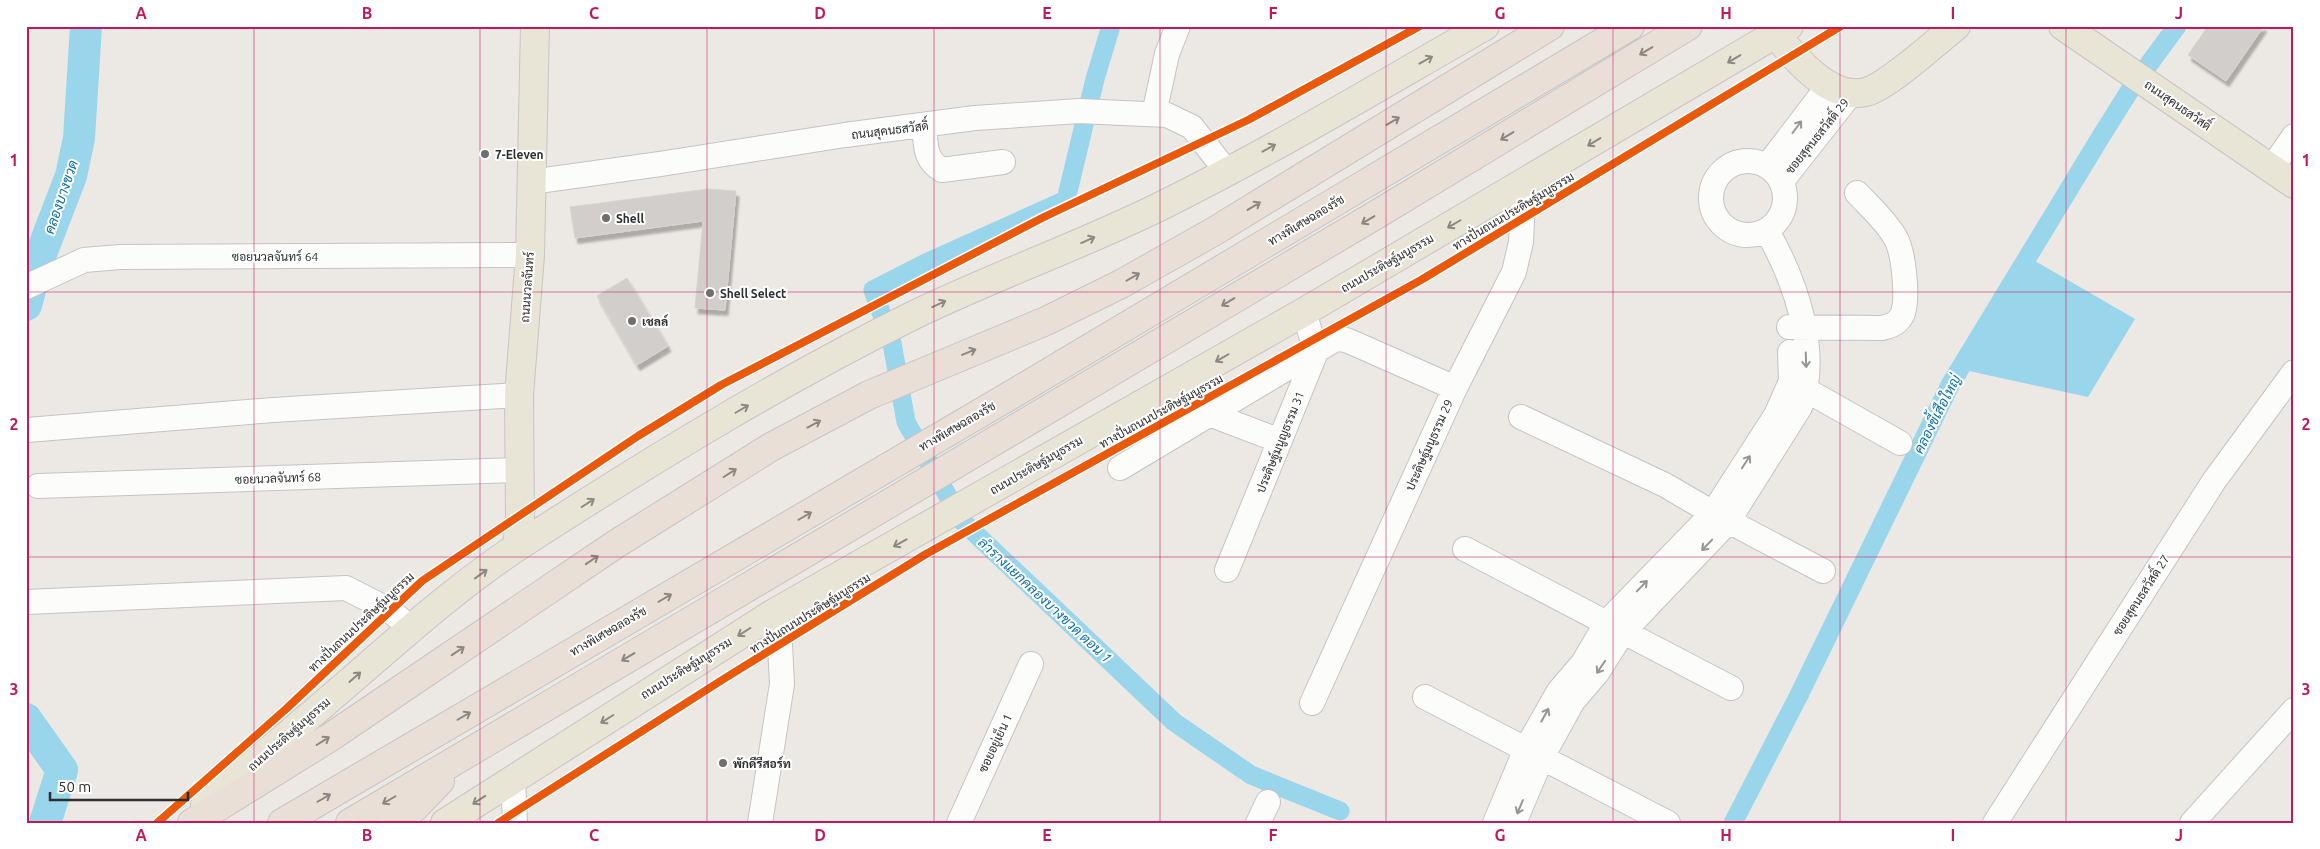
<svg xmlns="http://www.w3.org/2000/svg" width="2320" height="849" font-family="Ubuntu,Sarabun,sans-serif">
<defs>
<filter id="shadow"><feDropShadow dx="3" dy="5.5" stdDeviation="1" flood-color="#0004"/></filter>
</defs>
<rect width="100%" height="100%" fill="#ece8e4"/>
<path fill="#99d6ec" d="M 2030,258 L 2135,319 L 2088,397 L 1969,371 Z"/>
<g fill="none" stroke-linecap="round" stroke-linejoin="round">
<path stroke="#99d6ec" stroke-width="19" d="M 1111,26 L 1095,79 L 1066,200 L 926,263 L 873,290 L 892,343 L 906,422 L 962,521 L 1174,722 L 1251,775 L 1340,811
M 1733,823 L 1799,695 L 1950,385 L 2100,138 L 2132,87 L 2177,26"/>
<path stroke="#99d6ec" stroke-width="32" d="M 26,305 L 37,264 L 71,176 L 79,138 L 86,26
M 26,719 L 62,770 L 45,823"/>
</g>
<path fill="#d1cecb" stroke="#d7d4d0" filter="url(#shadow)" d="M 2208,26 L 2264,26 L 2226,81 L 2188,55 Z
M 708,189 L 736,191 L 725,310 L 695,308 L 703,221 L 575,238 L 570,207 Z
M 627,278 L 668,346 L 637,365 L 597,296 Z"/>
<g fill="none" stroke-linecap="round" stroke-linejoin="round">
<defs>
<path id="minor" d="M 1154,114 L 1167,54 L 1178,26
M 924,126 C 926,144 924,160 942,170 L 1003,162
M1711 198a37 37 0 1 1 74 0a37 37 0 1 1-74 0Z
M 1768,165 L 1829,85
M 2271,169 L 2294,136
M 1782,181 L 1852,92
M 531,182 L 660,164 L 845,135 L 975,118 L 1079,111 L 1167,115 L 1192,127 L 1227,172
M 26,287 L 84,260 L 120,257 L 530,255
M 1789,327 L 1882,328 C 1891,326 1899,323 1903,313 C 1908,296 1904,252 1895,237 C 1885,220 1870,207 1857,193
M 1792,382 L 1900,443
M 1212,415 L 1280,441
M 1521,417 L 1665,485 L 1713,513 L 1823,571
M 27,430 L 273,410 L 519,395
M 1120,468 L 1334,340 L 1343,339 L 1351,342 L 1455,388
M 38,486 L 518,470
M 1465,549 L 1731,688
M 1227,570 L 1316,352 L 1304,312
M 26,602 L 346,588 L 389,610 L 411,628
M 1425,697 L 1668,823
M 1312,703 L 1455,388 L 1514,272 L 1521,242 L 1524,183
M 513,778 L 515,823
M 760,823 L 782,684 L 780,645 L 774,613
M 959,823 L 1031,664
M 1258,823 L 1268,802
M 1495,823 L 1526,749 L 1559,691 L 1583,663 L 1607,622 L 1713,513 L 1776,415 L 1791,381 L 1790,352
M 1514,823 L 1542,757 L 1573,701 L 1597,673 L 1623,632 L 1727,523 L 1800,407 C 1821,352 1795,280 1767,231
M 1995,823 L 2214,481 L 2294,372
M 2192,823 L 2294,710"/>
<path id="major" d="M 2063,26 L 2294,184
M 1776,34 C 1794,58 1831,101 1866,92 C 1888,86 1936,42 1956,26
M 517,547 L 520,516 L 519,395 L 530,255 L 535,26
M 205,805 C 255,763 305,720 355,677 C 408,631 461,584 520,545 C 647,463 777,383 912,316 C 994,276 1080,246 1161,206 C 1272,151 1378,87 1485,26
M 445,823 L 774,613 L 1304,312 L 1789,26"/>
<path id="highway" d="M 192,823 L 329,738 L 616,544 L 771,447 L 869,395 L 1046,321 L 1121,284 L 1213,232 L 1550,26
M 282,823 L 1016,392 L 1630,26
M 350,823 L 1379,213 L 1688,26
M 390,823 L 414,808 L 440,781"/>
</defs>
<use href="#minor" stroke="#c5c4c5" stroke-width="26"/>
<use href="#major" stroke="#c6c5c4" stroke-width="30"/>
<use href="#highway" stroke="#c6c5c4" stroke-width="30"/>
<use href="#minor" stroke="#fcfcfb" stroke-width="24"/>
<use href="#major" stroke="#e8e4d6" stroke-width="28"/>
<use href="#highway" stroke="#eadfd6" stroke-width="28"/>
<defs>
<path id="cycleway" d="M 157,823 L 286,709 L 422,581 L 638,436 L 721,385 L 1044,217 L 1248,120 L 1420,26
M 498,823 L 722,680 L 926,554 L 1421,280 L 1841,26"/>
</defs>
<use href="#cycleway" stroke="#fff" stroke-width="11"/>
<use href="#cycleway" stroke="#e8590c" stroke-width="8"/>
</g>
<defs><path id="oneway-shaft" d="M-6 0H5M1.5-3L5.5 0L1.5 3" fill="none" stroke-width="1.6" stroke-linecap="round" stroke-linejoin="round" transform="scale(1.25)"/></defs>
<g stroke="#8c8682">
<use href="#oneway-shaft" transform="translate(1646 51) rotate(149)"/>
<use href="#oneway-shaft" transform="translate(1393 121) rotate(-31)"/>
<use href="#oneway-shaft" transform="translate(1507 136) rotate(149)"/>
<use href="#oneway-shaft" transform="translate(1254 206) rotate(-31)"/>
<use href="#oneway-shaft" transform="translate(1368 220) rotate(149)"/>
<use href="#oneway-shaft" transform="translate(1133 277) rotate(-30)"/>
<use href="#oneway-shaft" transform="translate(1228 302) rotate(149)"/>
<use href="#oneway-shaft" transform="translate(969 352) rotate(-22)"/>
<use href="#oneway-shaft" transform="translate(814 424) rotate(-28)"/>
<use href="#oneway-shaft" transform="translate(730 473) rotate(-32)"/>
<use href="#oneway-shaft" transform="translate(805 516) rotate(-30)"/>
<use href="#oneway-shaft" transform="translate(592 560) rotate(-34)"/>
<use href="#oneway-shaft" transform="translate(665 598) rotate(-30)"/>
<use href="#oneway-shaft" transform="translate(458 651) rotate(-34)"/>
<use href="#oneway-shaft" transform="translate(628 657) rotate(149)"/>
<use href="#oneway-shaft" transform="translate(464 716) rotate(-30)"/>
<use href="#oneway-shaft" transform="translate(323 741) rotate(-32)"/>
<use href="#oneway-shaft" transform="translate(324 798) rotate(-30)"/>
<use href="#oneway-shaft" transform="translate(389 800) rotate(150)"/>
</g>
<g stroke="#8b8982">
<use href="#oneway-shaft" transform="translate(1734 59) rotate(149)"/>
<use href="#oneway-shaft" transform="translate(1426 60) rotate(-29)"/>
<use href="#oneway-shaft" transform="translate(1594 142) rotate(149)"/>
<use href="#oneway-shaft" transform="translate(1269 148) rotate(-29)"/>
<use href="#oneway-shaft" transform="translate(1454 224) rotate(150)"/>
<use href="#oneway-shaft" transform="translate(1088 240) rotate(-24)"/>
<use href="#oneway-shaft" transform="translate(939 304) rotate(-25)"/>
<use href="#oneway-shaft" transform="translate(1222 358) rotate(150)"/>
<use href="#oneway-shaft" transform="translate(742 409) rotate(-30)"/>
<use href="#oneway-shaft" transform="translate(588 503) rotate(-32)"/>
<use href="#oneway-shaft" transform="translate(900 543) rotate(151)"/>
<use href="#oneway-shaft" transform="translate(481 574) rotate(-36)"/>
<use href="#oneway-shaft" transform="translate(744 632) rotate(148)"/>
<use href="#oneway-shaft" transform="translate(355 677) rotate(-41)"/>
<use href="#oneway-shaft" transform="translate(607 719) rotate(148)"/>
<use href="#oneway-shaft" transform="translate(479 800) rotate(147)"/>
</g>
<g stroke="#959594">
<use href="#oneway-shaft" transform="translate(1797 127) rotate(-53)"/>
<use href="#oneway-shaft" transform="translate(1806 360) rotate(88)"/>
<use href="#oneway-shaft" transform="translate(1746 462) rotate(-57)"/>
<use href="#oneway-shaft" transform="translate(1707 545) rotate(134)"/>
<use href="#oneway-shaft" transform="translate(1642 586) rotate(-46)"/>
<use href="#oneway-shaft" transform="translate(1601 667) rotate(124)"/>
<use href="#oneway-shaft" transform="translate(1545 715) rotate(-61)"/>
<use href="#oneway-shaft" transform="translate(1520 807) rotate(113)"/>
</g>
<path fill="none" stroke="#c2185b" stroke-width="1" stroke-opacity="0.55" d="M 254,26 L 254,823M 480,26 L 480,823M 707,26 L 707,823M 934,26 L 934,823M 1160,26 L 1160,823M 1386,26 L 1386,823M 1613,26 L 1613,823M 1840,26 L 1840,823M 2066,26 L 2066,823M 26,292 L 2294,292M 26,557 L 2294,557"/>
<g fill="#706f6e" stroke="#fff" stroke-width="2">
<circle cx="485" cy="154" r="5"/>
<circle cx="606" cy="218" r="5"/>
<circle cx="710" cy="293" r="5"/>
<circle cx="632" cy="321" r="5"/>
<circle cx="723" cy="763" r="5"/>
</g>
<g text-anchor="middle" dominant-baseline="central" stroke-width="4" stroke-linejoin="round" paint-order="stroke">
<g font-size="12" fill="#2e2e2e" stroke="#fff">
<text transform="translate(2178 105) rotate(35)">ถนนสุคนธสวัสดิ์</text>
<text transform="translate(890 130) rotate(-7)">ถนนสุคนธสวัสดิ์</text>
<text transform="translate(1817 136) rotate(-51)">ซอยสุคนธสวัสดิ์ 29</text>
<text transform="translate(1513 211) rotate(-31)">ทางปั่นถนนประดิษฐ์มนูธรรม</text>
<text transform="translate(1306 220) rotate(-31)">ทางพิเศษฉลองรัช</text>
<text x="275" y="256">ซอยนวลจันทร์ 64</text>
<text transform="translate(1387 263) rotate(-30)">ถนนประดิษฐ์มนูธรรม</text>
<text transform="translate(527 287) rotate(-86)">ถนนนวลจันทร์</text>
<text transform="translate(1161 411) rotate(-29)">ทางปั่นถนนประดิษฐ์มนูธรรม</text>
<text transform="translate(957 426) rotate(-30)">ทางพิเศษฉลองรัช</text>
<text transform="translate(1280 442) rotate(-68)">ประดิษฐ์มนูญธรรม 31</text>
<text transform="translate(1429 445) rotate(-66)">ประดิษฐ์มนูธรรม 29</text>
<text transform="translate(1036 465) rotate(-30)">ถนนประดิษฐ์มนูธรรม</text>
<text transform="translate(278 478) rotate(-2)">ซอยนวลจันทร์ 68</text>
<text transform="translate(2141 595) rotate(-57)">ซอยสุคนธสวัสดิ์ 27</text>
<text transform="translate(810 613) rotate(-32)">ทางปั่นถนนประดิษฐ์มนูธรรม</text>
<text transform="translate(361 622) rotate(-43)">ทางปั่นถนนประดิษฐ์มนูธรรม</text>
<text transform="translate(608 631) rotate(-30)">ทางพิเศษฉลองรัช</text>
<text transform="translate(686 668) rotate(-32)">ถนนประดิษฐ์มนูธรรม</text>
<text transform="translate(289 734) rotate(-41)">ถนนประดิษฐ์มนูธรรม</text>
<text transform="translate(995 743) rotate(-65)">ซอยอยู่เย็น 1</text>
</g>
<g font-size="12" font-weight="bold" fill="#2e2e2e" stroke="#fff" text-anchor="start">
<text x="495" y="154">7-Eleven</text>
<text x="616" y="218">Shell</text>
<text x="720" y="293">Shell Select</text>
<text x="642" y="321">เชลล์</text>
<text x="733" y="763">พักดีรีสอร์ท</text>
</g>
<g font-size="14" font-style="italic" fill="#0d6fa3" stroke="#fff">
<text transform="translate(61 197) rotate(-71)">คลองบางขวด</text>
<text transform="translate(1937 414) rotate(-63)">คลองขี้เสือใหญ่</text>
<text transform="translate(1045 600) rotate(43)">ลำรางแยกคลองบางขวด ตอน 1</text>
</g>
</g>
<rect width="2320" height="849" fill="none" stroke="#ffffff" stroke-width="55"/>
<path d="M50 792v8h138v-8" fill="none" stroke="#2e2e2e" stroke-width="2.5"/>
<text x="58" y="792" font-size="15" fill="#2e2e2e" stroke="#ffffff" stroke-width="4" paint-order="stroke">50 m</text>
<rect x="28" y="28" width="2264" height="794" fill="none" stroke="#c2185b" stroke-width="2"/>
<g font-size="16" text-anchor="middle" font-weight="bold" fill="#c2185b">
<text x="141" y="19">A</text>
<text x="367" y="19">B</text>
<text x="594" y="19">C</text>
<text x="820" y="19">D</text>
<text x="1047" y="19">E</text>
<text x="1273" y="19">F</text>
<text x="1500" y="19">G</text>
<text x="1726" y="19">H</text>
<text x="1953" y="19">I</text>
<text x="2179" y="19">J</text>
<text x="14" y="166">1</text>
<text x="2306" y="166">1</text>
<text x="14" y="430">2</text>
<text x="2306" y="430">2</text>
<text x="14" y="695">3</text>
<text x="2306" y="695">3</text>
<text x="141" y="841">A</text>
<text x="367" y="841">B</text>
<text x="594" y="841">C</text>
<text x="820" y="841">D</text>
<text x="1047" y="841">E</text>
<text x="1273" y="841">F</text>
<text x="1500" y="841">G</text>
<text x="1726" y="841">H</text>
<text x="1953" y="841">I</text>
<text x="2179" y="841">J</text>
</g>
</svg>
